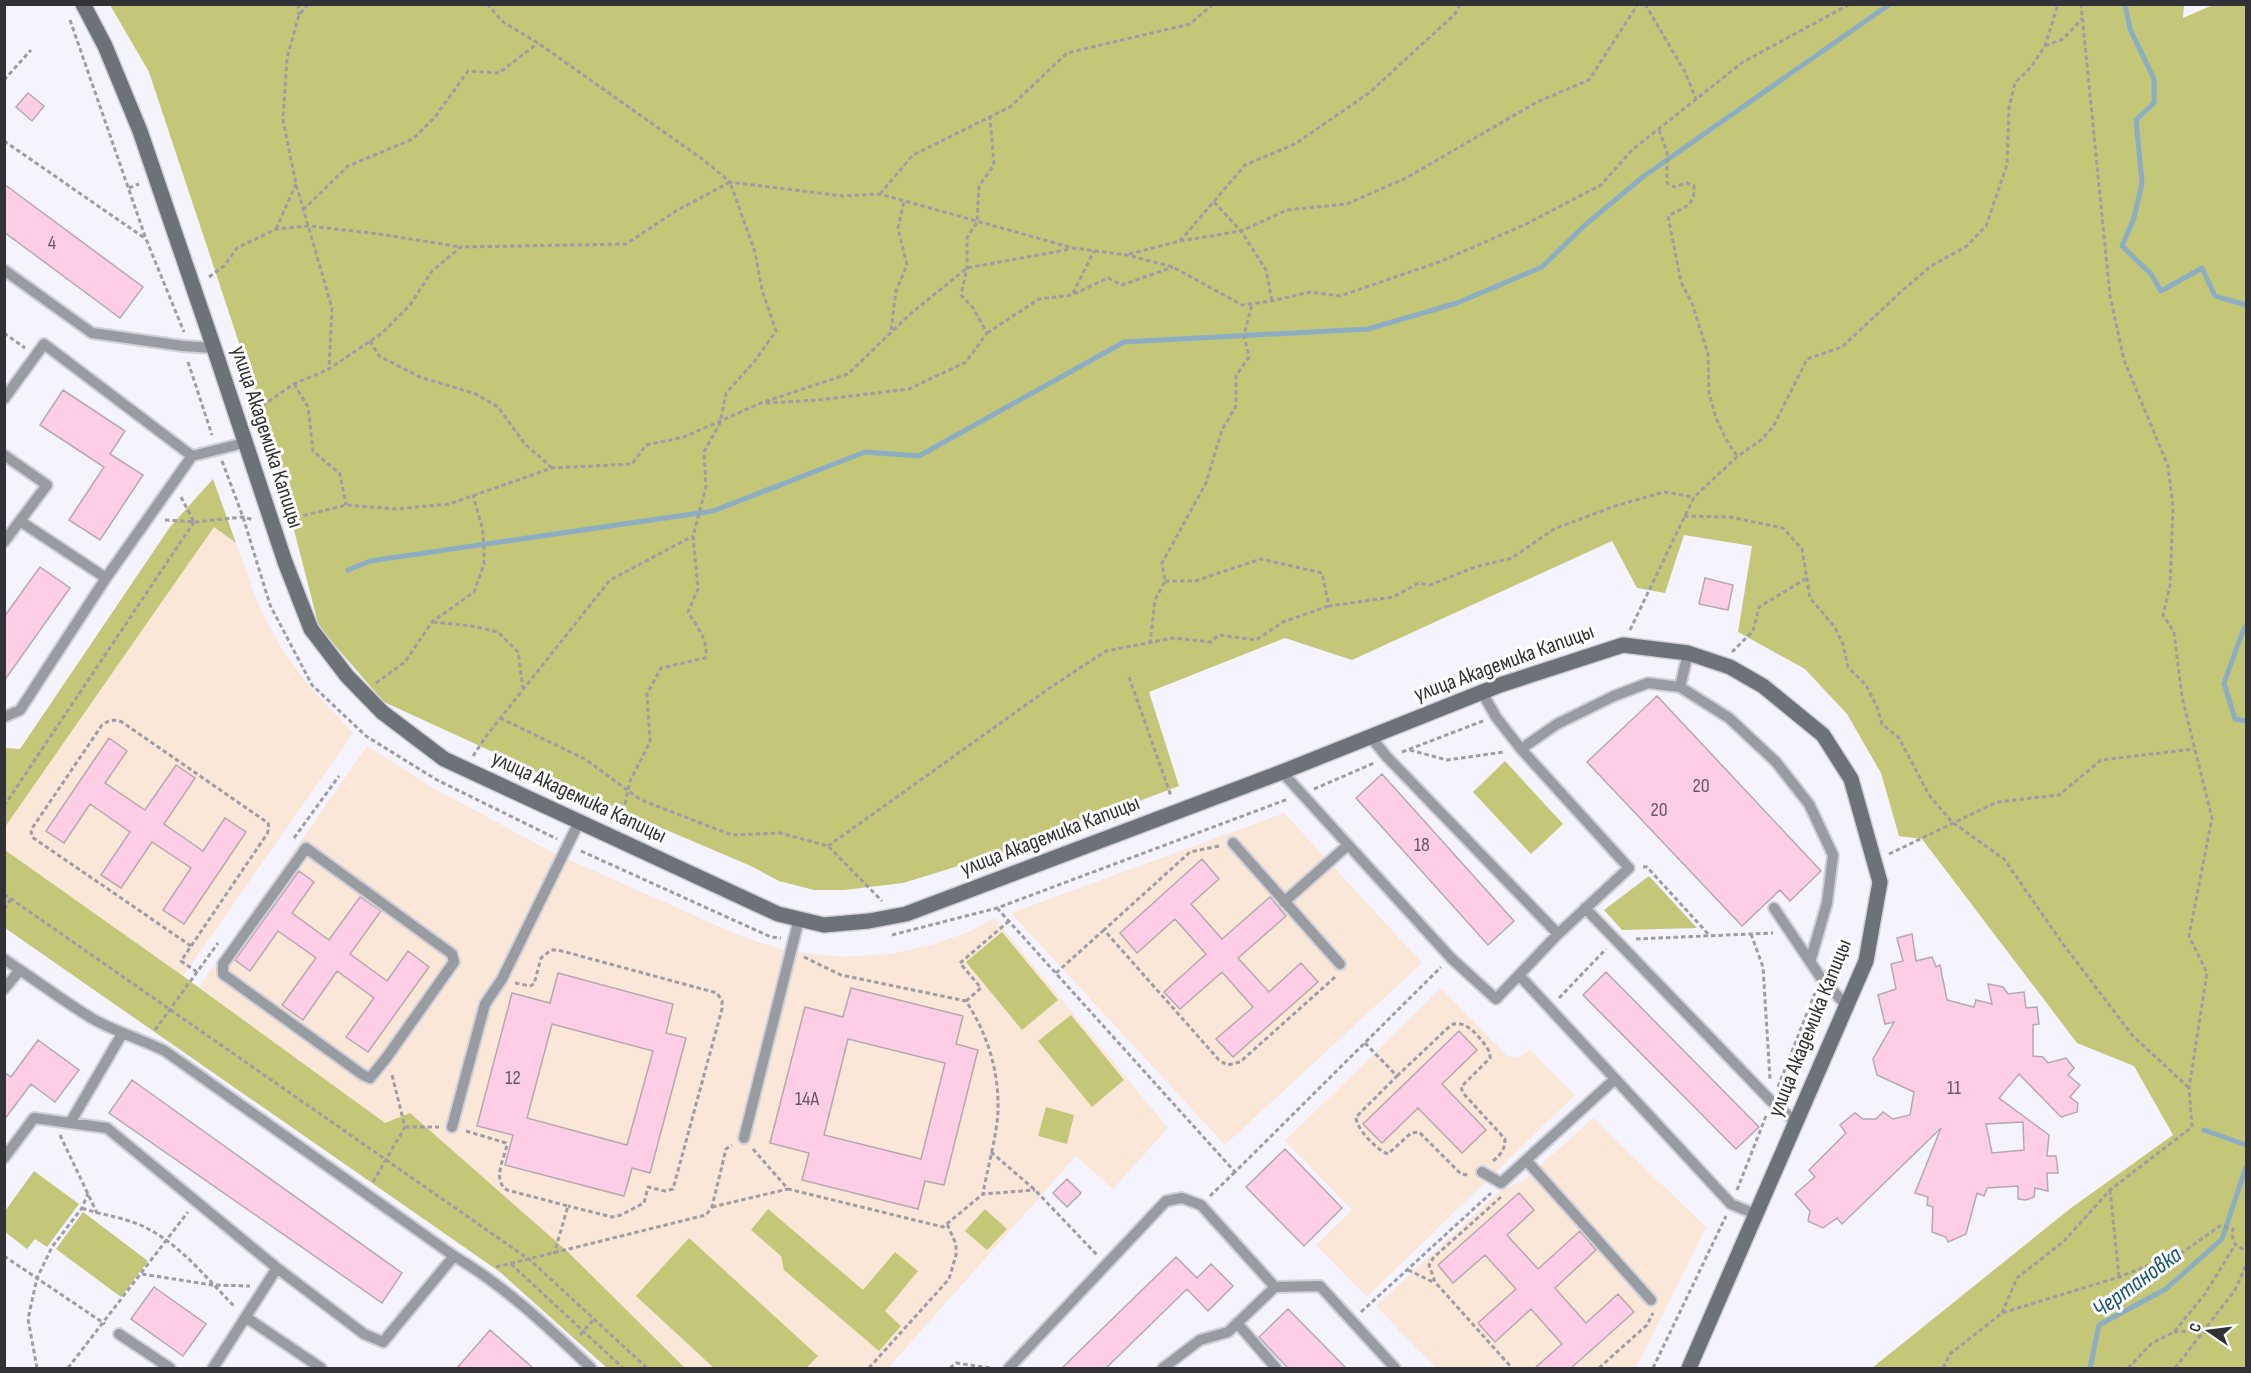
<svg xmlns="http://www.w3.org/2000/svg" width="2251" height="1373" font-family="'Sofia Sans Condensed',sans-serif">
<rect width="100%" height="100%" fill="#f4f3fe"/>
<path fill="#fae7d7" d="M 214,527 L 236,543 L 260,609 L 282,649 L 309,686 L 353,733 L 183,976 L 5,850 L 5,827 Z
M 367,746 L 433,788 L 554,853 L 738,935 L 780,949 L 802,953 L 844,957 L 890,954 L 931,945 L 971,931 L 994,918 L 1168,1128 L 1113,1189 L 1076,1156 L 888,1368 L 685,1368 L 567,1251 L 410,1113 L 385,1124 L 199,987 Z
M 1284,813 L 1422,963 L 1225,1145 L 1011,913 Z
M 1441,988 L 1507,1056 L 1516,1058 L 1530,1050 L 1575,1095 L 1367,1297 L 1316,1245 L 1352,1210 L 1285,1141 Z
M 1593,1118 L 1706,1227 L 1636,1368 L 1436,1368 L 1376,1306 L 1500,1191 L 1524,1180 Z"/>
<path fill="#c3c777" d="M 2184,4 L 2183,18 L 2213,5 L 2246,5 L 2246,1368 L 1872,1368 L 2071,1208 L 2173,1135 L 2134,1066 L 2077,1043 L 1922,839 L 1899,836 L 1881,773 L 1847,714 L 1805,669 L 1738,632 L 1752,546 L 1684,535 L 1665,593 L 1637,588 L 1612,541 L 1352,660 L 1285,638 L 1149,692 L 1179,786 L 1004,852 L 903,883 L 844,890 L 814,890 L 779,881 L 751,866 L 631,815 L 384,702 L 319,627 L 269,433 L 149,72 L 110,5 Z
M 213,479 L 236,543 L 214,527 L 5,827 L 5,748 L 20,749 L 170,527 Z
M 1505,761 L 1563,824 L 1531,854 L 1473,792 Z
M 5,850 L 183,976 L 385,1123 L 410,1113 L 567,1251 L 685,1368 L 607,1368 L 500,1272 L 5,928 Z
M 1649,876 L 1697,928 L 1622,930 L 1604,910 Z
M 1002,932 L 1058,1000 L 1022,1030 L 966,962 Z
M 1071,1015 L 1124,1080 L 1092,1107 L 1038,1041 Z
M 1046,1107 L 1074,1115 L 1067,1144 L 1038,1136 Z
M 34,1171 L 79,1204 L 47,1247 L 35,1239 L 27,1249 L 5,1232 L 5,1211 Z
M 768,1209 L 863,1290 L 895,1252 L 918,1271 L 885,1311 L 901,1326 L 879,1351 L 784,1270 L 781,1256 L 751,1230 Z
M 985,1209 L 1007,1229 L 987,1250 L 965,1231 Z
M 83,1212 L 148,1261 L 121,1297 L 56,1249 Z
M 689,1238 L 818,1356 L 806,1368 L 714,1368 L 636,1296 Z"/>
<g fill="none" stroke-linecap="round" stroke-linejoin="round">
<path stroke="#8dadc3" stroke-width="5" d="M 2125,4 L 2130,29 L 2154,79 L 2154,103 L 2136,120 L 2142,183 L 2134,218 L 2122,246 L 2151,274 L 2161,291 L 2202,268 L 2215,296 L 2246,305
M 348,570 L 370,561 L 713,511 L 865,452 L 919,456 L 1124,342 L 1368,329 L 1457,303 L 1542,267 L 1585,225 L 1644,176 L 1890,4
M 2246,626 L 2244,628 L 2224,683 L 2235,719 L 2246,721
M 2204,1130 L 2246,1145
M 2090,1368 L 2099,1325 L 2166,1289 L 2222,1239 L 2246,1167"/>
</g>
<path fill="#fecee7" stroke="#b6a8af" stroke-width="1.5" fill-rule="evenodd" d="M 28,93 L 44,106 L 32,121 L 16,107 Z
M 4,184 L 143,287 L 120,318 L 4,232 Z
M 63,390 L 125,431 L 110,454 L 143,475 L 100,540 L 69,520 L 104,467 L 40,425 Z
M 40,567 L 70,588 L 4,681 L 4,617 Z
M 1705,578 L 1733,585 L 1728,610 L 1699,604 Z
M 1657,696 L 1821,871 L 1790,901 L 1780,890 L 1742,926 L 1587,762 Z
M 109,738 L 127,751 L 105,783 L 145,810 L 176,765 L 195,778 L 164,824 L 203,851 L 225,818 L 246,832 L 184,924 L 163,910 L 191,868 L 152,842 L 121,888 L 101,875 L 130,832 L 90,804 L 64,843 L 46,831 Z
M 1382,774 L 1514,921 L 1488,945 L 1356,798 Z
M 1202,859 L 1219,879 L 1191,904 L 1222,939 L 1270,897 L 1286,916 L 1238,958 L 1269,992 L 1301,963 L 1318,982 L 1233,1057 L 1216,1039 L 1253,1007 L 1222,972 L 1180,1009 L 1164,992 L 1206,954 L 1175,919 L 1137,953 L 1120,933 Z
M 299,871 L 314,882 L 292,913 L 329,940 L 360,897 L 381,911 L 350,954 L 387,981 L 408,951 L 429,967 L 368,1052 L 346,1037 L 374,998 L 337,971 L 303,1020 L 282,1005 L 316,958 L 278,931 L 250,971 L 235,960 Z
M 1912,934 L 1916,961 L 1932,957 L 1936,967 L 1940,965 L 1947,1000 L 1974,1007 L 1976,1000 L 1992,1004 L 1988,984 L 2003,987 L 2008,994 L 2024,992 L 2026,1008 L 2037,1007 L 2039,1024 L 2033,1025 L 2033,1056 L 2043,1057 L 2048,1063 L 2066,1058 L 2074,1068 L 2068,1075 L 2080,1085 L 2070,1097 L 2078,1103 L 2077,1112 L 2061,1117 L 2019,1074 L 1999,1098 L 2049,1135 L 2047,1156 L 2056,1156 L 2058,1173 L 2047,1173 L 2048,1191 L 2035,1188 L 2034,1197 L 2026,1200 L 2018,1199 L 2018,1186 L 1987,1188 L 1984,1196 L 1977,1193 L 1966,1234 L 1948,1242 L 1946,1237 L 1932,1232 L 1933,1207 L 1927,1205 L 1928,1197 L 1915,1193 L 1941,1128 L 1842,1224 L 1837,1218 L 1823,1228 L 1808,1221 L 1810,1211 L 1795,1194 L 1815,1177 L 1809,1170 L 1846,1133 L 1840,1125 L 1855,1113 L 1863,1119 L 1876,1119 L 1883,1112 L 1893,1119 L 1910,1115 L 1914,1092 L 1877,1075 L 1873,1059 L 1894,1022 L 1885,1024 L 1878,995 L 1896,989 L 1891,964 L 1903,961 L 1897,938 ZM 2023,1122 L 2024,1150 L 1992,1153 L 1986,1124 Z
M 1606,972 L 1759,1127 L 1736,1149 L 1583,995 Z
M 558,973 L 673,1004 L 666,1033 L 686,1038 L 650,1173 L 632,1168 L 624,1196 L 505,1165 L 513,1135 L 477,1126 L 512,993 L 550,1003 ZM 552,1024 L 653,1051 L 627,1145 L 527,1118 Z
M 851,988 L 963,1016 L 956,1044 L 978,1050 L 944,1185 L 925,1181 L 918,1209 L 802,1180 L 809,1153 L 770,1143 L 805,1007 L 843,1017 ZM 848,1039 L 945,1063 L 921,1159 L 824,1135 Z
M 1459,1031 L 1477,1050 L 1442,1084 L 1486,1130 L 1462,1153 L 1418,1108 L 1382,1143 L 1363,1124 Z
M 38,1040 L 79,1070 L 55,1102 L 31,1084 L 4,1120 L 4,1072 L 11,1077 Z
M 132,1080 L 402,1273 L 382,1303 L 109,1113 Z
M 1285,1149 L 1342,1208 L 1304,1246 L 1246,1187 Z
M 1067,1179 L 1081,1193 L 1067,1207 L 1053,1193 Z
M 1519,1193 L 1534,1210 L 1507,1235 L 1538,1269 L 1580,1231 L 1596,1250 L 1555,1288 L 1586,1323 L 1618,1294 L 1634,1312 L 1571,1368 L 1535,1368 L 1562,1344 L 1531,1309 L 1495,1342 L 1478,1323 L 1516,1289 L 1485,1255 L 1453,1283 L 1438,1265 Z
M 1176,1257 L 1197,1278 L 1211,1264 L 1233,1286 L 1208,1311 L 1187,1289 L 1106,1368 L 1062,1368 Z
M 154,1287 L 206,1324 L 183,1356 L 131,1319 Z
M 1288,1309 L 1346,1368 L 1288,1368 L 1272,1351 L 1259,1337 Z
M 490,1330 L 533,1368 L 457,1368 Z"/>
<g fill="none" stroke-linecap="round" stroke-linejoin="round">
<defs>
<path id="lane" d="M 4,270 L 92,333 L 183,346 L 214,348
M 4,399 L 44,344 L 192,456
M 4,455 L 47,485 L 4,542
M 20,521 L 106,578
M 1680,687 L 1688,653
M 1482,692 L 1496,717 L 1521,749 L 1557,724 L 1614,696 L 1648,683 L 1680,687 L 1729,718 L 1776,762 L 1809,804 L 1833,855 L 1827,903 L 1810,962
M 4,717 L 20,710 L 106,578 L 192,456 L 244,443
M 1370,736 L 1387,757 L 1558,934 L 1629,868 L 1521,749
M 1282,772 L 1451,958 L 1496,999 L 1558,934
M 1233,843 L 1340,964
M 306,848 L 452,954 L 454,962 L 387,1057 L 370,1078 L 363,1075 L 223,974 L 223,964 Z
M 1284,902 L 1348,845
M 1585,908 L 1772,1102 L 1797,1123
M 1774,908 L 1821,978 L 1847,1006
M 4,959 L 20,970 L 4,989
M 20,970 C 44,986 68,1004 93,1019 C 116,1032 141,1039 165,1051 L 454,1256 C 505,1286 549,1328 591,1368
M 1519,975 L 1731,1204 L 1755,1214
M 70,1123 L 107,1128 L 277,1268 L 364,1334 L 383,1342 L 454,1256
M 452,1127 L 485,1004 L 502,979 L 579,822
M 744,1138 L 799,919
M 4,1158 L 34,1118 L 70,1123 L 122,1034
M 1526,1160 L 1651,1300
M 1482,1172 L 1501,1183 L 1615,1079
M 1275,1287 L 1320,1286 L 1395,1368
M 247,1318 L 321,1368
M 1237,1323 L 1276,1368
M 119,1334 L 170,1368
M 213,1368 L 277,1268
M 1009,1368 L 1166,1201 L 1182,1198 L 1201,1205 L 1275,1287 L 1228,1332 L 1200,1340 L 1163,1368"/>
<path id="secondary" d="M 83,4 L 105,46 L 140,131 L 214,348 L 285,562 L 311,629 L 347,676 L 382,712 L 444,759 L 778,914 L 824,925 L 869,921 L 906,914 L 1282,772 L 1500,685 L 1623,645 L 1688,653 L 1730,667 L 1763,686 L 1823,735 L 1851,779 L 1880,882 L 1866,961 L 1689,1368"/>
</defs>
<use href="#lane" stroke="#d1d0da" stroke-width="14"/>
<use href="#secondary" stroke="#d1d0da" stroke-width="18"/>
<path stroke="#9e9da6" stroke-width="3" stroke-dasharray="4.5 3" stroke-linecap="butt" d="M 298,4 L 299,15
M 308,4 L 299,15 L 287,58 L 283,120 L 296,184 L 332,308 L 329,369
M 487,4 L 503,22 L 538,43 L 705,161 L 730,182 L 843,196 L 880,194 L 1073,248 L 1127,255 L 1173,267 L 1242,305 L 1272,301 L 1310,292 L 1340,296 L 1439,262 L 1526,224 L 1601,185 L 1632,150 L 1743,62 L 1850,4
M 1645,4 L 1685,72 L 1696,99
M 70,20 L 146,239 L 184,332
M 2045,46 L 2063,39 L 2083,18
M 4,80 L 31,50
M 1659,130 L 1667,151 L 1667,183 L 1674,187 L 1687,183 L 1694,186 C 1695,207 1684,207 1668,216 L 1681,282 L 1692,303 L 1708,354 L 1709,393 L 1716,418 L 1727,441 L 1737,456
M 4,141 L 146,239
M 129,188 L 139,184
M 880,194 L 913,155 L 1010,107 L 1067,53 L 1190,24 L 1213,4
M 1214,202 L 1241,231 L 1266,270 L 1272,301
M 303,210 L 348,166 L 413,139 L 435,117 L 468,71 L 499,73 L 538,43
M 276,229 L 296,184
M 1180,241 L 1241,231 L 1287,210 L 1347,204 L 1406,178 L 1537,102 L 1589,80 L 1638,4
M 1129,254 L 1180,241 L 1245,165 L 1295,144 L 1369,93 L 1455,14 L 1460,4
M 209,277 L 224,266 L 237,248 L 276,229 L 309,226 L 379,234 L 461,247
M 1074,294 L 1108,278 L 1122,285 L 1173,267
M 891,330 L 896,291 L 907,265 L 898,228 L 904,201
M 4,333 L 25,348
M 987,333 L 1039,299 L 1072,295 L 1094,251
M 370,341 L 379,356 L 420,377 L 476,394 L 498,407 L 525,444 L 552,468
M 188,362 L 212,435
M 294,384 L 308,407 L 313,451 L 340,474 L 346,505
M 766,403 L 818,400 L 909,389 L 966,362 L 987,333 L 973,308 L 961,295 L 967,268 L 967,238 L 977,222 L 979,186 L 994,165 L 990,117
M 256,410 L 294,384 L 329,369 L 382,333 L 410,305 L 432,271 L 461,247 L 626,244 L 676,211 L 730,182 L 755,252 L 762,290 L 776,331 L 754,362 L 726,393 L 720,423 L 704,452 L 706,487 L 693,536 L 698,589 L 688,612 C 696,625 710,642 705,658 L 661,668 L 647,694 L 650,742 L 630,781 L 621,822
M 222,461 L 243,517 L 270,605 L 312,685 L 366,736 L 437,780 L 557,839
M 181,497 L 194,522
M 1684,516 L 1730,517 L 1783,528 L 1802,549 L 1810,598 L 1834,626 L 1843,644 L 1848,667 L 1866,685 L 1877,707 L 1882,724 L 1899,738 L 1929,795 L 1952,822 L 2004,859 L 2063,944 L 2132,1035 L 2189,1088
M 289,519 L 346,505 L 396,509 L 449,504 L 552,468 L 632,464 L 646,445 L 684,437 L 761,403 L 848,374 L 909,315 L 967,268 L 1071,249
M 165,520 L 194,522 L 243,517 L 254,520
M 1165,581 L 1195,581 L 1261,559 L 1322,573 L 1329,606 L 1393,597 L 1419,583 L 1430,585 L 1475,567 L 1512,558 L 1554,529 L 1615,506 L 1664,492 L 1694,497
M 433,622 L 472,626 L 498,632 L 518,652 L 523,689
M 1630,630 L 1694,497 L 1738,456 L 1761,440 L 1773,427 L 1807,359 L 1842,347 L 1903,290 L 1931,266 L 1967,246 L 1986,226 L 2007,165 L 2009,108 L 2015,83 L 2031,67 L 2045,46 L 2058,4
M 1150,644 L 1155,600 L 1165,581 L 1162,563 L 1206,483 L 1222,430 L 1236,406 L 1236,376 L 1249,357 L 1244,335 L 1252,304
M 1732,652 L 1753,631 L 1759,607 L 1807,578
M 1129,677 L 1171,796
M 376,683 L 405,662 L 432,622 L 474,592 L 484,564 L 484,544 L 482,527 L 473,495
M 500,718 L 585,759 L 641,800 L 732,835 L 780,833 L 828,846 L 882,901
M 1410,750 L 1447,760 L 1504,752
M 1402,752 L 1483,721
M 473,756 L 487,735 L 610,580 L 693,536
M 1314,789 L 1374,763
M 4,806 L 194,522
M 294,838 L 339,776
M 828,846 L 1051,687 L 1106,651 L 1173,638 L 1211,642 L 1219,635 L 1256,640 L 1283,622 L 1329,606
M 1219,846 L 1190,852 L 1104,930 L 1219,1060 L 1227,1065 L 1240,1062 L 1335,977
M 581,851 L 771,937 L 781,938
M 1889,854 L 1997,802 L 2059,795 L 2101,760 L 2194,749
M 1643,867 L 1647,867 L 1710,936
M 4,894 L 530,1260 L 647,1368
M 997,908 L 1235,1172 L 1441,967
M 4,909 L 11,899
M 1751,934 L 1763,967 L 1770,1079
M 892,935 L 997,908 L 1288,799
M 1636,939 L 1773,933
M 191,946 L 32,837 L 31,830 L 35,824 L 102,725 C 109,720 114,719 122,722 L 268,823 L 269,828 L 267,834 L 181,961 L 197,972
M 804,957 L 841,975 L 966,1001 C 988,1035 999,1071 998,1111 C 997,1136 987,1169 983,1194
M 1056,973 L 1104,930
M 515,983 L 530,986 L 534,984 L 541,958 L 551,950 L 558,950 L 717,993 L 722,1001 L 722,1009 L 673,1189 L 665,1191 L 648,1187 L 644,1203 L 621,1215 L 612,1217 L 568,1206
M 1559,998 L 1606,949
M 966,1001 L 981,988 L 960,963 L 1009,921
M 155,1030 L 218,943
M 1365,1043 L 1397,1076 L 1356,1117 C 1356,1129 1378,1151 1388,1154 L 1411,1133 L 1419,1132 L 1461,1174 L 1468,1175
M 1397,1076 L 1451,1025 C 1466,1018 1483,1040 1490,1053 L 1490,1058 L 1461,1087 L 1463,1093 L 1505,1139 C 1505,1150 1501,1154 1493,1161
M 1778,1087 L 1815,993
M 405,1127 L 439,1127
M 466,1131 L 506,1143 L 507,1145 C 504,1159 492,1180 507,1190 L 568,1206 L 554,1254
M 60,1135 L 97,1213
M 753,1149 L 788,1189 L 943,1227 L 983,1194 L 1035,1190
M 991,1152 L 1035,1190 L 1098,1256
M 373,1182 L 405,1127 L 392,1075
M 1737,1190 L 1766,1116
M 2110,1190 L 2119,1277
M 1210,1196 L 1235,1172
M 1501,1197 L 1434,1257 L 1429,1265 L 1435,1282 L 1512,1368
M 712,1207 L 788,1189
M 82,1208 C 101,1215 122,1217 140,1225 C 179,1242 206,1278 235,1307
M 4,1256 L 105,1324
M 511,1264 L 623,1368
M 496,1267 L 706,1215 L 712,1207 L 726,1149 L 732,1145
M 1408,1270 L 1433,1282
M 142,1274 L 212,1285 L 250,1286
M 1361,1312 L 1491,1193
M 2002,1313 L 2017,1278 L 2064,1241 L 2110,1190 L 2192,1127 L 2189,1088 L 2207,973 L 2189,936 L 2212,818 L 2182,697 L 2174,632 L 2163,615 L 2170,586 L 2173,507 L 2168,466 L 2124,360 L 2110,296 L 2081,4
M 2174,1332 L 2204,1330
M 580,1335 L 593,1320
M 37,1368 L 28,1319 L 37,1278 L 52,1247 L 82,1208 L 88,1193
M 68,1368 L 188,1212
M 869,1368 L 949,1279 L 956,1255 L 956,1244 L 947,1224
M 950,1368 L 956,1363 L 991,1368
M 1599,1368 L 1647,1325 L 1653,1313
M 1653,1368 L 1726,1216
M 1943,1368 L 1950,1354 L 2002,1313 L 2119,1277 L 2183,1252 L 2220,1226 L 2233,1229 C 2231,1243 2235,1245 2246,1251
M 2128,1368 L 2152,1343 L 2174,1332 L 2205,1294 L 2235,1245
M 2175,1368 L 2235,1290 L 2246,1265"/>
<use href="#lane" stroke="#989ca1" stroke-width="10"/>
<use href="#secondary" stroke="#6d7278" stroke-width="15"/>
</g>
<g text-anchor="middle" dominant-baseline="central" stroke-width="6" stroke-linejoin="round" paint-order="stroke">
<g font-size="20" fill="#655862">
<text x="52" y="243">4</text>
<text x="1701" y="786">20</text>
<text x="1659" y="810">20</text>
<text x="1422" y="845">18</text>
<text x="513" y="1078">12</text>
<text x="1954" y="1088">11</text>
<text x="807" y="1099">14А</text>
</g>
<g font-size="22" fill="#323136" stroke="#fff">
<text transform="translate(267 437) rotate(72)">улица Академика Капицы</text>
<text transform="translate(1504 663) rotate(-20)">улица Академика Капицы</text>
<text transform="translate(579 797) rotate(25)">улица Академика Капицы</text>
<text transform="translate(1050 836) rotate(-21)">улица Академика Капицы</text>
<text transform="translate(1810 1028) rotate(-68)">улица Академика Капицы</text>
</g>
<g font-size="24" font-style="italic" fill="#165574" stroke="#fff">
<text transform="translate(2137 1282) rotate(-36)">Чертановка</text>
</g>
</g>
<rect width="2251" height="1373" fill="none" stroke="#323136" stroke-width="12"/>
<g transform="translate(2209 1331) rotate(284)" stroke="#ffffff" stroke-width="4.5" paint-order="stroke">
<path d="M0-4.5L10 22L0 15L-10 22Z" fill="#323136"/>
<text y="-9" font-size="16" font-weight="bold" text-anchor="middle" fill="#323136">С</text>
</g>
</svg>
